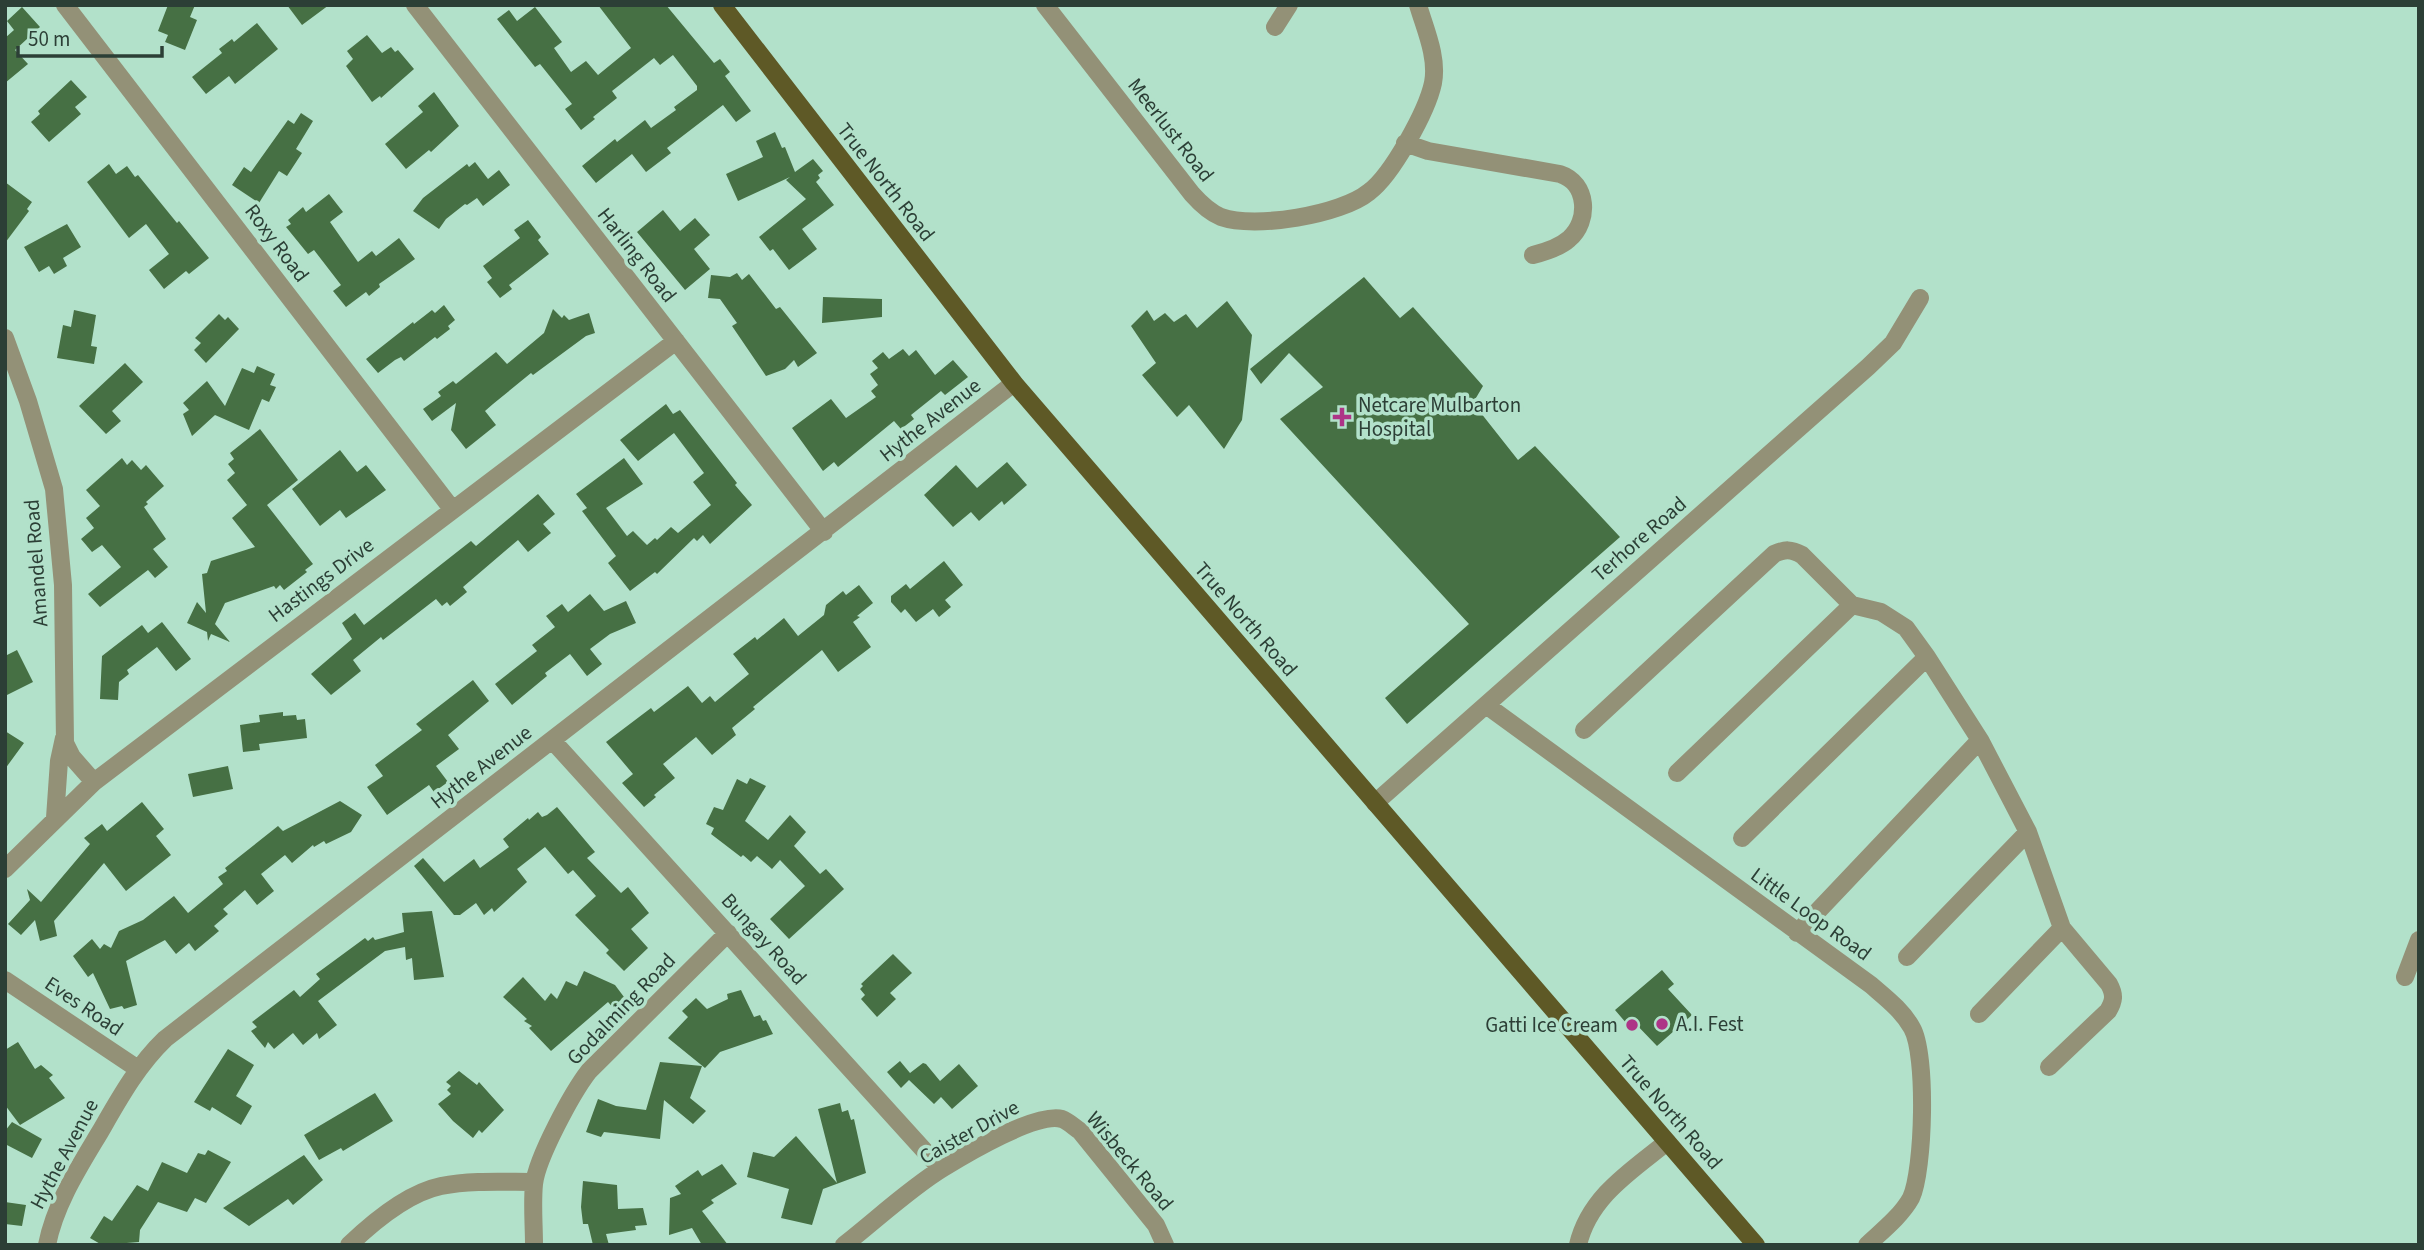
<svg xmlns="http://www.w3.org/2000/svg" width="2424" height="1250" font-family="'Source Sans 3',sans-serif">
<rect width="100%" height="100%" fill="#b2e1ca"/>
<path fill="#467044" d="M 168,5 L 195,5 L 190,17 L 197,20 L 185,50 L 165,42 L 168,35 L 158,31 Z
M 287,5 L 329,5 L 302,25 Z
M 598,5 L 666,5 L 714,63 L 720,59 L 730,72 L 725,76 L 751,111 L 736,122 L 723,105 L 667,148 L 671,153 L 646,172 L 632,154 L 596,183 L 582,166 L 615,139 L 617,142 L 645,120 L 651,128 L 676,110 L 674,107 L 697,90 L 697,86 L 673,55 L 660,65 L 654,58 L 612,91 L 617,98 L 593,117 L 595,119 L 581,130 L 565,109 L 572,104 L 540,64 L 535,67 L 497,19 L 509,10 L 517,21 L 535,7 L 562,42 L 554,48 L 571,72 L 586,61 L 598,75 L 631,48 Z
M 22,7 L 40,27 L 15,50 L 28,64 L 5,83 L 5,38 L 14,30 L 7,21 Z
M 257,23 L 278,49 L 235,84 L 229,76 L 206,94 L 192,77 L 222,53 L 219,49 L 232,39 L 234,42 Z
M 367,35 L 382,53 L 391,47 L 395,52 L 398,50 L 414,69 L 381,98 L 380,96 L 372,102 L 346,66 L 353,59 L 347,51 Z
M 71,80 L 87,97 L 75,107 L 81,114 L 49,142 L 31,122 L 40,114 L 38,111 Z
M 434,92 L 459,126 L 431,152 L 429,150 L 406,169 L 385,144 L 423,112 L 418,106 Z
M 301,113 L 313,121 L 296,149 L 302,153 L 287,176 L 279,171 L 259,203 L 232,185 L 244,167 L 251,172 L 288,120 L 294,124 Z
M 775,132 L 782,148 L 785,147 L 795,172 L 813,159 L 823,171 L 818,175 L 820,178 L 816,182 L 834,205 L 802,229 L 817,249 L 789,270 L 773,249 L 770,251 L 759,237 L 806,199 L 786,180 L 790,177 L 738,201 L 726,174 L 763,157 L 756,141 Z
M 475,162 L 488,179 L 499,170 L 510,185 L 483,206 L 477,198 L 467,205 L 465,204 L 446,219 L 439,229 L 413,211 L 423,198 L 467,164 L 469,167 Z
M 109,164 L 116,174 L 127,166 L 135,177 L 138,175 L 177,223 L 179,221 L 209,258 L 189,274 L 186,271 L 164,289 L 149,270 L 169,254 L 146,224 L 129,238 L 87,182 Z
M 5,182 L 32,202 L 27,209 L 29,211 L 5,243 Z
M 329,194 L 343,212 L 330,222 L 358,262 L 372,251 L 376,256 L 399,238 L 415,259 L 379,284 L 380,287 L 369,296 L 366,292 L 346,307 L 333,291 L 341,285 L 314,250 L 308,254 L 286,227 L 291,224 L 288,220 L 303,207 L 306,212 Z
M 663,210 L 680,231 L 695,218 L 710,235 L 694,249 L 710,269 L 685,290 L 637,232 Z
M 528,220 L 541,237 L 538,240 L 549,254 L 509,285 L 512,289 L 500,298 L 487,282 L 492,278 L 483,266 L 520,238 L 514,230 Z
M 67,224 L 81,247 L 63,258 L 67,266 L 54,274 L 49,266 L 39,272 L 24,247 Z
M 737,273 L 742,280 L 749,274 L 776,309 L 780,307 L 817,353 L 798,367 L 794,360 L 785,369 L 766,376 L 732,326 L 737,323 L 720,299 L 708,298 L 711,275 L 730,277 Z
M 1364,277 L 1400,318 L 1413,307 L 1483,386 L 1473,403 L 1518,460 L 1535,446 L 1620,537 L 1407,724 L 1385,698 L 1469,624 L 1280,419 L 1323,387 L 1289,353 L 1261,384 L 1250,369 Z
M 823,297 L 882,299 L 882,317 L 822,323 Z
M 1227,301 L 1252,335 L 1242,420 L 1224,449 L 1189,405 L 1177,417 L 1142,375 L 1156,363 L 1131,326 L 1147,310 L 1154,321 L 1165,313 L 1174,322 L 1186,314 L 1197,328 Z
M 444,305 L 455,320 L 448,326 L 450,329 L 437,339 L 435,337 L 404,361 L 401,357 L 395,360 L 378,373 L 366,359 L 413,322 L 414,324 L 432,310 L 435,313 Z
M 553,309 L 562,318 L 564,315 L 569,320 L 589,313 L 595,333 L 586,336 L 533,375 L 531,373 L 493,404 L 485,411 L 496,425 L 466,449 L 451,430 L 456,403 L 432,421 L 423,409 L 441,396 L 438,392 L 453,381 L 456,384 L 496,352 L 507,364 L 544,333 Z
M 74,310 L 96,315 L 91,346 L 97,347 L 94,364 L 57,358 L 63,325 L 71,327 Z
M 219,314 L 225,320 L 228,317 L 239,329 L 206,363 L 194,350 L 201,343 L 195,338 Z
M 903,349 L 909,356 L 916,350 L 935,375 L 953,360 L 968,377 L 945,395 L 941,391 L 911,415 L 914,419 L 901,429 L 894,421 L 838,467 L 834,462 L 823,471 L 792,428 L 831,399 L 846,418 L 876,397 L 871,391 L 878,385 L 870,374 L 878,368 L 872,361 L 883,352 L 889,359 Z
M 125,363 L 143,382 L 112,411 L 121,421 L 106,434 L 79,406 Z
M 257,366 L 275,374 L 270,385 L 276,387 L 269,402 L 262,399 L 249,430 L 215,415 L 192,436 L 183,414 L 189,410 L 183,403 L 207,381 L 225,406 L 242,368 L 254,373 Z
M 666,404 L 673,414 L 680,410 L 737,483 L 735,485 L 752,505 L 710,544 L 703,535 L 697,541 L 694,538 L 657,574 L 655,572 L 630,591 L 608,563 L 616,556 L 582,511 L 587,508 L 576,494 L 624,458 L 643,484 L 606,508 L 627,536 L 633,531 L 647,545 L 655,538 L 657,540 L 671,527 L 678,533 L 711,505 L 693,482 L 704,473 L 674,433 L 638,461 L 620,440 Z
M 260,429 L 298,480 L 267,505 L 313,564 L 305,570 L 307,572 L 284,590 L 280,585 L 276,589 L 274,586 L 225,603 L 215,624 L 230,642 L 211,634 L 208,641 L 207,632 L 187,623 L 197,602 L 206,613 L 202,574 L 207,573 L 211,561 L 255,547 L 232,518 L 247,505 L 227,480 L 235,473 L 228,464 L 234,459 L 230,453 Z
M 340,450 L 357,472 L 366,465 L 386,490 L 346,518 L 340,510 L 320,526 L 292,489 Z
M 122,458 L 127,465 L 132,460 L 141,470 L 146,465 L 164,486 L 146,502 L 148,504 L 144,507 L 166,539 L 153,549 L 168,567 L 155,578 L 148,570 L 100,607 L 88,594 L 121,567 L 102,545 L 92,552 L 81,539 L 94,528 L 86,518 L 100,506 L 86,490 Z
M 1007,462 L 1027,485 L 1004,505 L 1002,501 L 979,521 L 971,512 L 953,527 L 924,495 L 956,465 L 977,488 Z
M 538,494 L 555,514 L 543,524 L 551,533 L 528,552 L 518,540 L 463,587 L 467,592 L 450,606 L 447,602 L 442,606 L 436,599 L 383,640 L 381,637 L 353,660 L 361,671 L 331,695 L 311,674 L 352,639 L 342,623 L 355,613 L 364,625 L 471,541 L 476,546 Z
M 944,561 L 963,585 L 945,600 L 951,607 L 939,617 L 933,609 L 916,622 L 905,609 L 901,613 L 891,602 L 891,596 L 906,584 L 910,589 Z
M 859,585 L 873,603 L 857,616 L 860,617 L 853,622 L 871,647 L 838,672 L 822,650 L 753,707 L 755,709 L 732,728 L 736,735 L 712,755 L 696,737 L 663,764 L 675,778 L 654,795 L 656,797 L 644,807 L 622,783 L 633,774 L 606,742 L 651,708 L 654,712 L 688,686 L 702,703 L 710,696 L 715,702 L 749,674 L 733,654 L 755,637 L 757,640 L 784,618 L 798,636 L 824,615 L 826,605 L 843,591 L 846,595 Z
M 590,594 L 604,611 L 626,601 L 636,623 L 610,634 L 590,649 L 602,664 L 587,676 L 570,654 L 545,673 L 547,676 L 512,705 L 495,684 L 537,651 L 532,645 L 555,627 L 546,616 L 562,604 L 568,612 Z
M 162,622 L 191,659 L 176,671 L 157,647 L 127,670 L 129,674 L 119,682 L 118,700 L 100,699 L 102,656 L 142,625 L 148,633 Z
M 17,650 L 33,682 L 5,696 L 5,656 Z
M 473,680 L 489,701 L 448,735 L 459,749 L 436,766 L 448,782 L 434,792 L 429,785 L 387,815 L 367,787 L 383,776 L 375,765 L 422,730 L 416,724 Z
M 283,712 L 283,716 L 296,715 L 297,720 L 305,719 L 307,738 L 259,744 L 260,750 L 243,752 L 240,725 L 260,722 L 259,715 Z
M 5,731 L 24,743 L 5,769 Z
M 228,766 L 233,789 L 193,797 L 188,774 Z
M 750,778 L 766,786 L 745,821 L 768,840 L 790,815 L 806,832 L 794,846 L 820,874 L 826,869 L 844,889 L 789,939 L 770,919 L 805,886 L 780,860 L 772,869 L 757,856 L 751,862 L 743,855 L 741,857 L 711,834 L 714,828 L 706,824 L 714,807 L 723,810 L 737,779 L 747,784 Z
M 340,801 L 362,815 L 351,832 L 326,844 L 324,841 L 314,847 L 313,845 L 292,863 L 285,855 L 261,874 L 274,891 L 257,905 L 245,890 L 223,909 L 228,914 L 214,926 L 219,931 L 195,951 L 189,943 L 176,954 L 165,940 L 126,961 L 137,1005 L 124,1009 L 122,1006 L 110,1009 L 93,973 L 88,977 L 73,956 L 92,939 L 100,949 L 104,944 L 111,948 L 119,931 L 143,920 L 174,896 L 188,913 L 223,884 L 218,877 L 227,871 L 225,868 L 278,826 L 283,831 Z
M 142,802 L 164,829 L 156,836 L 171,855 L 126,891 L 104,863 L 54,921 L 57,936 L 40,941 L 35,920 L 21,935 L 8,924 L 30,900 L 27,889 L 41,902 L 90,844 L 84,838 L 102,824 L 107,831 Z
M 557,807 L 595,852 L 587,858 L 621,893 L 628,887 L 649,913 L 631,929 L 648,948 L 624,971 L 606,953 L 609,950 L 575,915 L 596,896 L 573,870 L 568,874 L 545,847 L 517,869 L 527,882 L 494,912 L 492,908 L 484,915 L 476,903 L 460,915 L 454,915 L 414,866 L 423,858 L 444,882 L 474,859 L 480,868 L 509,847 L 503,839 L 528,818 L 529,820 L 538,812 L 542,817 L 547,815 Z
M 432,911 L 444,977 L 414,980 L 412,958 L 406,960 L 405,947 L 385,951 L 318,1001 L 337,1025 L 319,1039 L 317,1033 L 303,1045 L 293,1033 L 274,1049 L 268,1042 L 265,1048 L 251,1031 L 257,1027 L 252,1022 L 294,990 L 300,997 L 320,979 L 316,974 L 365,938 L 368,941 L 373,937 L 375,940 L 404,932 L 402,913 Z
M 893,954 L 912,973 L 890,993 L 896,999 L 877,1017 L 861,999 L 865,995 L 860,989 L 863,986 L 861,984 Z
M 1662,970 L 1674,984 L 1668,989 L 1692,1015 L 1657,1046 L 1632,1020 L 1627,1024 L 1615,1010 Z
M 584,971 L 615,985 L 627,1001 L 617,1012 L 608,1002 L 551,1051 L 529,1028 L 532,1026 L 524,1021 L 527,1019 L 503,997 L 523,977 L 545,1001 L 551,993 L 557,999 L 566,981 L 577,986 Z
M 741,990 L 754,1017 L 760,1015 L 763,1021 L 766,1020 L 773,1034 L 720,1052 L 705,1068 L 668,1038 L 688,1017 L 682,1011 L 696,998 L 707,1009 L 728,999 L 727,994 Z
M 18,1042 L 35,1069 L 41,1065 L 53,1075 L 49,1078 L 65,1098 L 20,1125 L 5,1105 L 5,1050 Z
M 228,1049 L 254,1065 L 236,1096 L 252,1106 L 241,1125 L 212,1107 L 210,1111 L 194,1102 Z
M 900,1061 L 910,1073 L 923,1063 L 926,1064 L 940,1081 L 959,1064 L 978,1086 L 952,1109 L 941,1097 L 934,1104 L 909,1080 L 901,1088 L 887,1072 Z
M 660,1062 L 702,1066 L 690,1098 L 706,1111 L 693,1124 L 664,1100 L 660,1139 L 604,1132 L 601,1137 L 586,1132 L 598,1099 L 616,1106 L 646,1110 Z
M 459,1071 L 477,1085 L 479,1082 L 504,1110 L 482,1133 L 479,1130 L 473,1138 L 453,1121 L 438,1104 L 451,1094 L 447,1090 L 451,1086 L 446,1082 Z
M 375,1093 L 393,1121 L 343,1151 L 341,1148 L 319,1160 L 304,1135 Z
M 840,1103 L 842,1112 L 848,1110 L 851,1120 L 854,1119 L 866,1173 L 823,1189 L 812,1225 L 781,1218 L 789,1189 L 747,1177 L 753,1152 L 774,1157 L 796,1136 L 837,1183 L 818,1109 Z
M 12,1122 L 42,1139 L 32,1158 L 5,1144 L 5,1131 Z
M 208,1150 L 231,1162 L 206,1203 L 195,1198 L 187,1212 L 158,1202 L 140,1230 L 139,1242 L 102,1245 L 90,1238 L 104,1216 L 112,1221 L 137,1185 L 148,1191 L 162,1162 L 187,1173 L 198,1153 L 205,1155 Z
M 304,1155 L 323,1180 L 293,1205 L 288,1199 L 249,1226 L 223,1208 Z
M 722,1164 L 737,1184 L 711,1200 L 714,1203 L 702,1211 L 728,1245 L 702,1245 L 692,1228 L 669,1235 L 670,1198 L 681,1194 L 675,1186 L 698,1170 L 702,1176 Z
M 583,1181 L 617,1185 L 618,1209 L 643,1208 L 647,1225 L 635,1226 L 636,1230 L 606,1234 L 609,1245 L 593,1245 L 588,1224 L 583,1224 L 581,1207 Z
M 5,1202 L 26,1205 L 22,1226 L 5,1224 Z"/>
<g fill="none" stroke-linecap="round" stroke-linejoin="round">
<path stroke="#939177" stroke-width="18" d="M 65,5 L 452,509
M 415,5 L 824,532
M 1045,5 L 1192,194 C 1200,203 1209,212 1221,217 C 1255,229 1341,215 1369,192 C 1392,175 1427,111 1433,83 C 1438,57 1425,29 1418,5
M 1275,27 L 1289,5
M 1405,143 L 1428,151 L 1560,174 C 1588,183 1590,221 1569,239 C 1559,248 1545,252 1533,255
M 5,338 L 28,401 L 54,489 L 63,585 L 65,743 L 72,757 L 94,782
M 1486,705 L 1871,985 C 1886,998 1902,1010 1912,1028 C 1927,1054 1924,1170 1911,1198 C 1901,1216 1882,1231 1867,1245
M 1584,730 L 1774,554 C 1785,549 1791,549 1802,555 L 1852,605 L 1881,612 L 1906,628 L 1927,657 L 1980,740 L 2028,832 L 2062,928 L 2109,984 C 2115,995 2114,1001 2108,1011 L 2049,1067
M 552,740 L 941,1169
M 1677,773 L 1852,605
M 1375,803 L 1868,367 L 1893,343 L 1920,298
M 55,818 L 59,761 L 64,738
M 1742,838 L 1927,657
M 5,869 L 94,782 L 676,341
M 1797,933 L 1980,740
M 1907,957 L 2028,832
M 2405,977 L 2419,940
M 5,980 L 138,1069
M 1979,1014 L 2062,928
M 47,1245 C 55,1204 79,1167 100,1132 C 119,1099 137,1066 165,1039 L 1014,383
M 349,1245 C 373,1222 407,1193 441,1186 C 471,1180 504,1182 534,1182
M 534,1245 C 534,1225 532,1204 534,1184 C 537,1158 572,1093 589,1071 L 728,933
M 844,1245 C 875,1221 910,1188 943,1168 C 966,1154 1036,1112 1062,1119 C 1068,1121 1074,1127 1080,1131 L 1156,1225 L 1165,1245
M 1578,1245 C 1589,1197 1631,1171 1667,1142"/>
<path stroke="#5e5926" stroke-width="18" d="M 722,5 L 1014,383 L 1756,1245"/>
</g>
<g fill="#ae3487" stroke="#b2e1ca" stroke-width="2.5">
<path d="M1338.5 406.5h7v7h7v7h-7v7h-7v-7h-7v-7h7z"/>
<circle cx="1662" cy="1024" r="7"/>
<circle cx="1632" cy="1025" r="7"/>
</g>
<g text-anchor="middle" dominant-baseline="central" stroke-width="7" stroke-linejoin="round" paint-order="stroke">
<g font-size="21" fill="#2c3f36" stroke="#b2e1ca">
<text transform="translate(1171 130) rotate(52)">Meerlust Road</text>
<text transform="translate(886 182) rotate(52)">True North Road</text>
<text transform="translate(277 243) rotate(53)">Roxy Road</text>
<text transform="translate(637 255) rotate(52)">Harling Road</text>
<text transform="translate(930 420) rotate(-38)">Hythe Avenue</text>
<text transform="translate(1639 539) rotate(-41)">Terhore Road</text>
<text transform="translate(36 563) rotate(-94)">Amandel Road</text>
<text transform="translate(321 580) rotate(-37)">Hastings Drive</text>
<text transform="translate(1246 619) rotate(49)">True North Road</text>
<text transform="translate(481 767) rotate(-38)">Hythe Avenue</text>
<text transform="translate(1811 914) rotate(36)">Little Loop Road</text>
<text transform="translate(764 939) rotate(48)">Bungay Road</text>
<text transform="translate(84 1006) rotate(34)">Eves Road</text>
<text transform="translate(621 1009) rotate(-46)">Godalming Road</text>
<text transform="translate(1671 1112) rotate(49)">True North Road</text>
<text transform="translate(969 1132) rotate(-29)">Caister Drive</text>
<text transform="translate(64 1154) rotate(-62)">Hythe Avenue</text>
<text transform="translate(1130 1161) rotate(50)">Wisbeck Road</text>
</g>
<g font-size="21" fill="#2c3f36" stroke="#b2e1ca" text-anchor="start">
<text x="1358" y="405">Netcare Mulbarton<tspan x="1358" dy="24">Hospital</tspan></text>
<text x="1676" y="1024">A.I. Fest</text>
<text x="1618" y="1025" text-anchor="end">Gatti Ice Cream</text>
</g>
</g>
<rect width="2424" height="1250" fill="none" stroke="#2c3f36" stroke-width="14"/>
<path d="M18 46v10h144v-10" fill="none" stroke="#2c3f36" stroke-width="3.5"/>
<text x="28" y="46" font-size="21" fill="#2c3f36" stroke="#b2e1ca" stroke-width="5" paint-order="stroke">50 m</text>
</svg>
